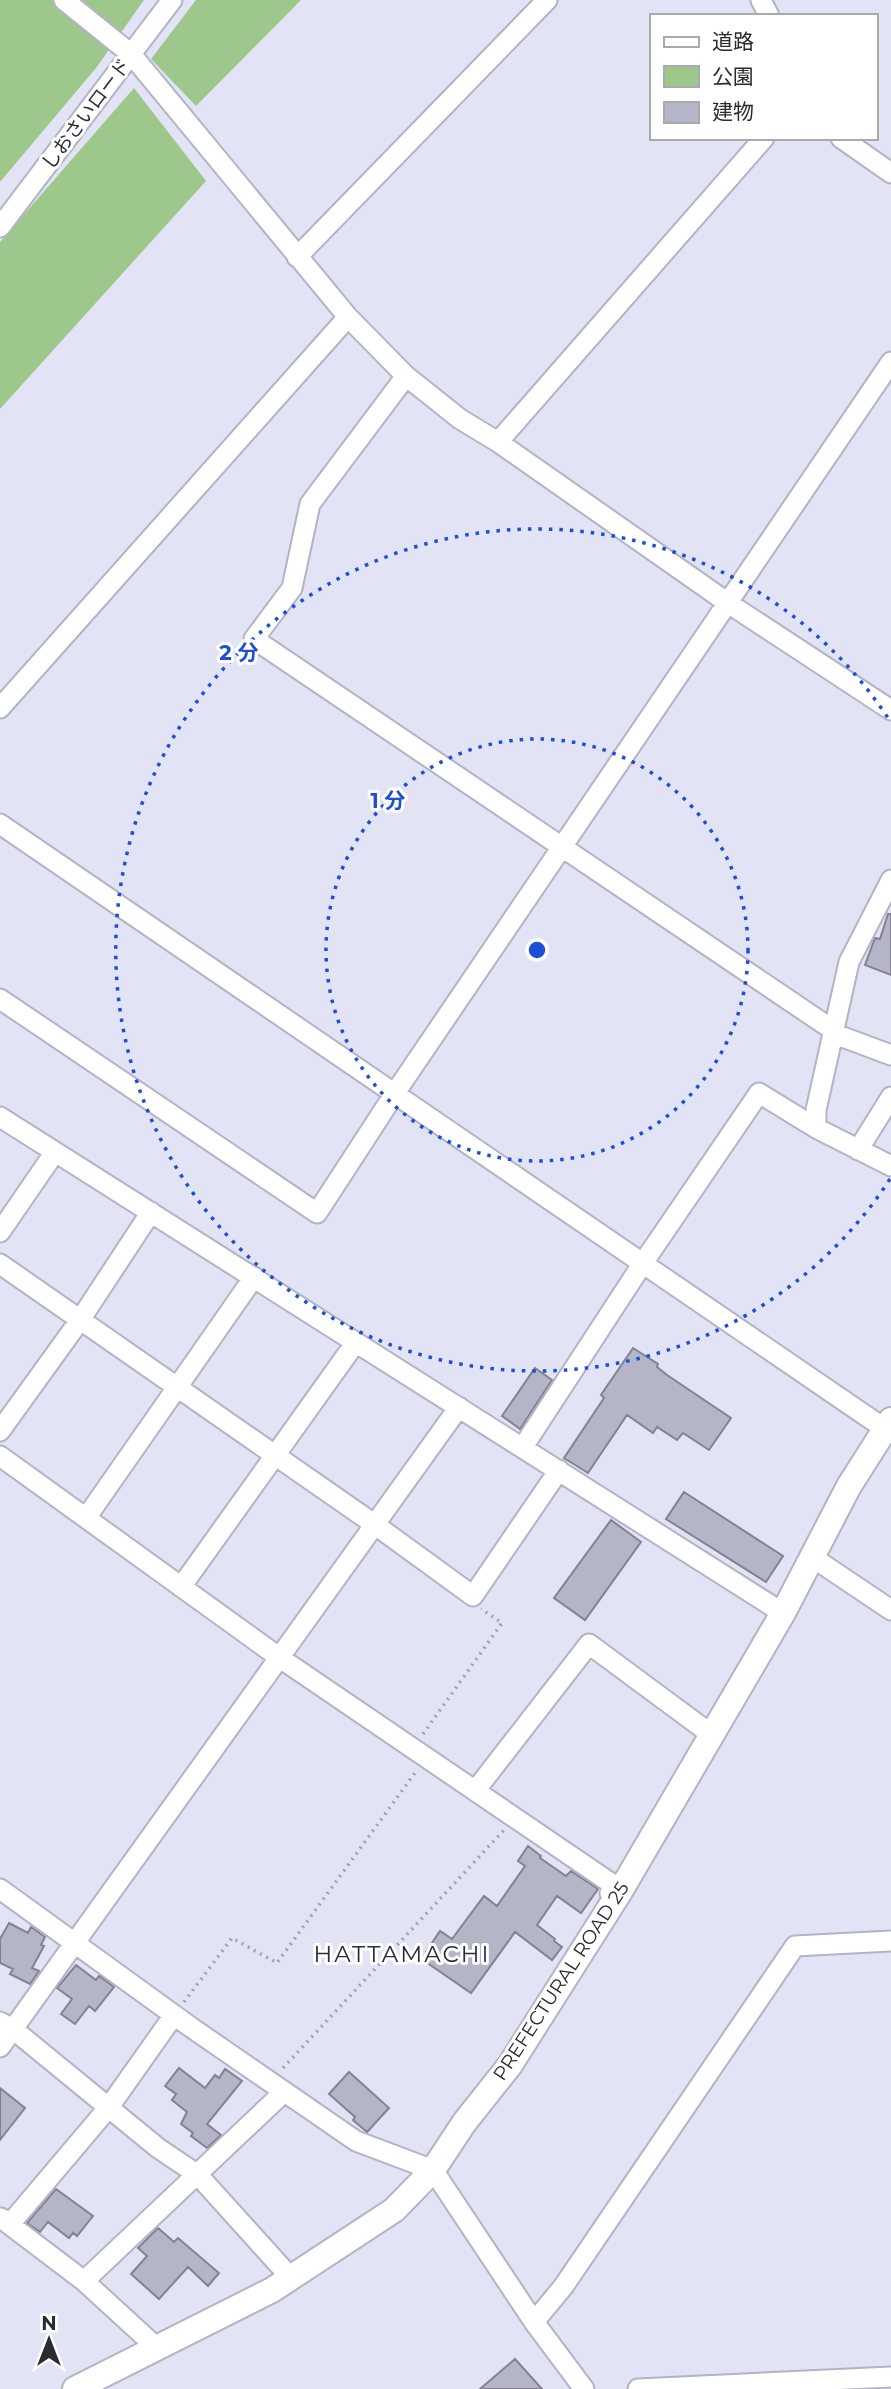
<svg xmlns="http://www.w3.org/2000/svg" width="891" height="2389" font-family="Montserrat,'Noto Sans JP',sans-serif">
<rect width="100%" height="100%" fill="#e3e3f6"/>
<path fill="#9ec78b" d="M 0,0 L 144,0 L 96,68 L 0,182 Z
M 196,0 L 301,0 L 196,106 L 151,59 Z
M 134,88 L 206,181 L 0,409 L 0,242 Z"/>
<path fill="#b4b5c7" stroke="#828293" stroke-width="2" d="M 888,914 L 891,914 L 891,975 L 865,965 L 875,938 L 880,939 Z
M 633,1348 L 658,1364 L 657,1367 L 667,1375 L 731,1418 L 709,1450 L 683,1433 L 677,1440 L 657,1427 L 653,1433 L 627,1415 L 588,1473 L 564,1458 L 604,1398 L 601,1395 Z
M 535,1368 L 552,1380 L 520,1429 L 502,1416 Z
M 684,1492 L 783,1556 L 766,1582 L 666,1519 Z
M 611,1520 L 641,1542 L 585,1620 L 554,1598 Z
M 528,1846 L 541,1856 L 540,1858 L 566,1876 L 571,1871 L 598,1889 L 581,1913 L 557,1896 L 537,1925 L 555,1939 L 554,1941 L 562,1947 L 552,1960 L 515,1932 L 471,1993 L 426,1962 L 431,1955 L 426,1952 L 440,1931 L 452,1939 L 484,1896 L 497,1906 L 525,1866 L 518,1861 Z
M 9,1923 L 28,1933 L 31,1927 L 45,1937 L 41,1945 L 44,1946 L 32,1968 L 39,1971 L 30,1984 L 10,1974 L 13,1969 L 0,1963 L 0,1939 Z
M 76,1965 L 96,1980 L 99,1976 L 114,1987 L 95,2011 L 89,2006 L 75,2024 L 61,2014 L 72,1999 L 57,1988 Z
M 179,2068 L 205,2088 L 215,2075 L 219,2078 L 225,2069 L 242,2081 L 207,2124 L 221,2135 L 207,2148 L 191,2136 L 193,2133 L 181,2124 L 187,2112 L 172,2100 L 176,2094 L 165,2086 Z
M 349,2072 L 389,2108 L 367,2132 L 353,2120 L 355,2117 L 329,2094 Z
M 0,2088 L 25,2108 L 0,2140 Z
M 56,2189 L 93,2216 L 77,2236 L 73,2233 L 69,2238 L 48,2222 L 40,2232 L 27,2223 Z
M 158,2228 L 174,2242 L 178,2238 L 219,2273 L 208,2286 L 188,2267 L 159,2299 L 131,2274 L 147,2256 L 138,2248 Z
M 515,2359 L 542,2389 L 480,2389 Z"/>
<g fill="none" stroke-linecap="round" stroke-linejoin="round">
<defs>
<path id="minor" d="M 64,0 L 131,54 L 348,317 L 406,376 L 460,419 L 498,442 L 728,603 L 891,710
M 761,0 L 769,16
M 841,138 L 891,173
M 0,227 L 172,0
M 297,257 L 547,0
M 406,376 L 310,504 L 292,588 L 254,639 L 833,1030
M 498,442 L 764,138
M 0,708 L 348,317
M 0,824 L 891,1433
M 891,880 L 849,962 L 816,1110 L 816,1128 L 891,1166
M 0,999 L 317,1213 L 395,1093 L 891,362
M 832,1033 L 891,1055
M 0,1117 L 783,1613
M 858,1150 L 891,1097
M 0,1232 L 55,1152
M 0,1264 L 374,1524 L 473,1596 L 559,1470
M 0,1431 L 80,1320 L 151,1212
M 523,1447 L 643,1263 L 759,1093 L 816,1128
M 0,1456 L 280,1658 L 621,1890 L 610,1893
M 86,1518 L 254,1277
M 812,1557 L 891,1610
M 181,1587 L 356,1342
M 475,1791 L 589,1644 L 712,1735
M 0,1889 L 192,2028 L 356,2141 L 433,2170 L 534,2322 L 584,2389
M 0,2022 L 14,2030 L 158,2148 L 198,2175 L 291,2278
M 0,2047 L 459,1407
M 1,2218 L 84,2281 L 156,2347
M 10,2224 L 109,2107 L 174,2015
M 84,2281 L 284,2092
M 534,2322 L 563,2287 L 795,1946 L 891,1941
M 638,2389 L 891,2377"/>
<path id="major" d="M 75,2389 L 272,2290 L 394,2210 L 433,2170 L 464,2123 L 510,2065 L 621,1890 L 783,1613 L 849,1486 L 891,1420"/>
</defs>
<use href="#minor" stroke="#b2b3c5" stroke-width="23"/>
<use href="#major" stroke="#b2b3c5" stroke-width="28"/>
<path stroke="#a1a1af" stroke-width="3.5" stroke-dasharray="2 5" stroke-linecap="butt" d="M 423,1734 L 502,1623 L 481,1609
M 184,2002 L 232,1938 L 277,1963 L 417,1770
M 283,2068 L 504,1830"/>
<use href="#minor" stroke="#fff" stroke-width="19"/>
<use href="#major" stroke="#fff" stroke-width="24"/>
</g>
<g fill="none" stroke="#1d4ed8" stroke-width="3.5" stroke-dasharray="3.5 7">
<circle cx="537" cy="950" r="211"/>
<path d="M890 1179A421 421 0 1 1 890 721"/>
</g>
<g text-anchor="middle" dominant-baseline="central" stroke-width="6" stroke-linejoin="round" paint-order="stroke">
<g font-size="19" fill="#2b2b32" stroke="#fff">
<text transform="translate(86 114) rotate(-53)">しおさいロード</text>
<text transform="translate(561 1981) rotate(-57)">PREFECTURAL ROAD 25</text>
</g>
<g font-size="23" letter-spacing="2" fill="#2b2b32" stroke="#fff">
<text x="402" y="1954">HATTAMACHI</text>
</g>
</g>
<circle cx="537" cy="950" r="10" fill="#1d4ed8" stroke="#fff" stroke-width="3.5"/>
<g font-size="21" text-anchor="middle" font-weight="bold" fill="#1d4ed8" stroke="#fff" stroke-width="6" stroke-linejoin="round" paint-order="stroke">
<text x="239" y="660">2 分</text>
<text x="388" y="808">1 分</text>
</g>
<rect x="650" y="14" width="228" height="126" fill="#ffffff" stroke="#aaaaad" stroke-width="2"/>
<rect x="664" y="37" width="35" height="10" fill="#ffffff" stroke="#aaaaad" stroke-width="2"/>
<text x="712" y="49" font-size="21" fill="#2b2b32">道路</text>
<rect x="664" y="66" width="35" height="21" fill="#9ec78b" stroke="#aaaaad" stroke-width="2"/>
<text x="712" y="84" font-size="21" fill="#2b2b32">公園</text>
<rect x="664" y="102" width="35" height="21" fill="#b4b5c7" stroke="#aaaaad" stroke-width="2"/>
<text x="712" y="119" font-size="21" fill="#2b2b32">建物</text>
<g transform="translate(49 2340)" stroke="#ffffff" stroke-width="5" paint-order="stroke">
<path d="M0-5L12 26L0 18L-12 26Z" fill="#2b2b32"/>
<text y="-10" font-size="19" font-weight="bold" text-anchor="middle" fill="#2b2b32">N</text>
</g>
</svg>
